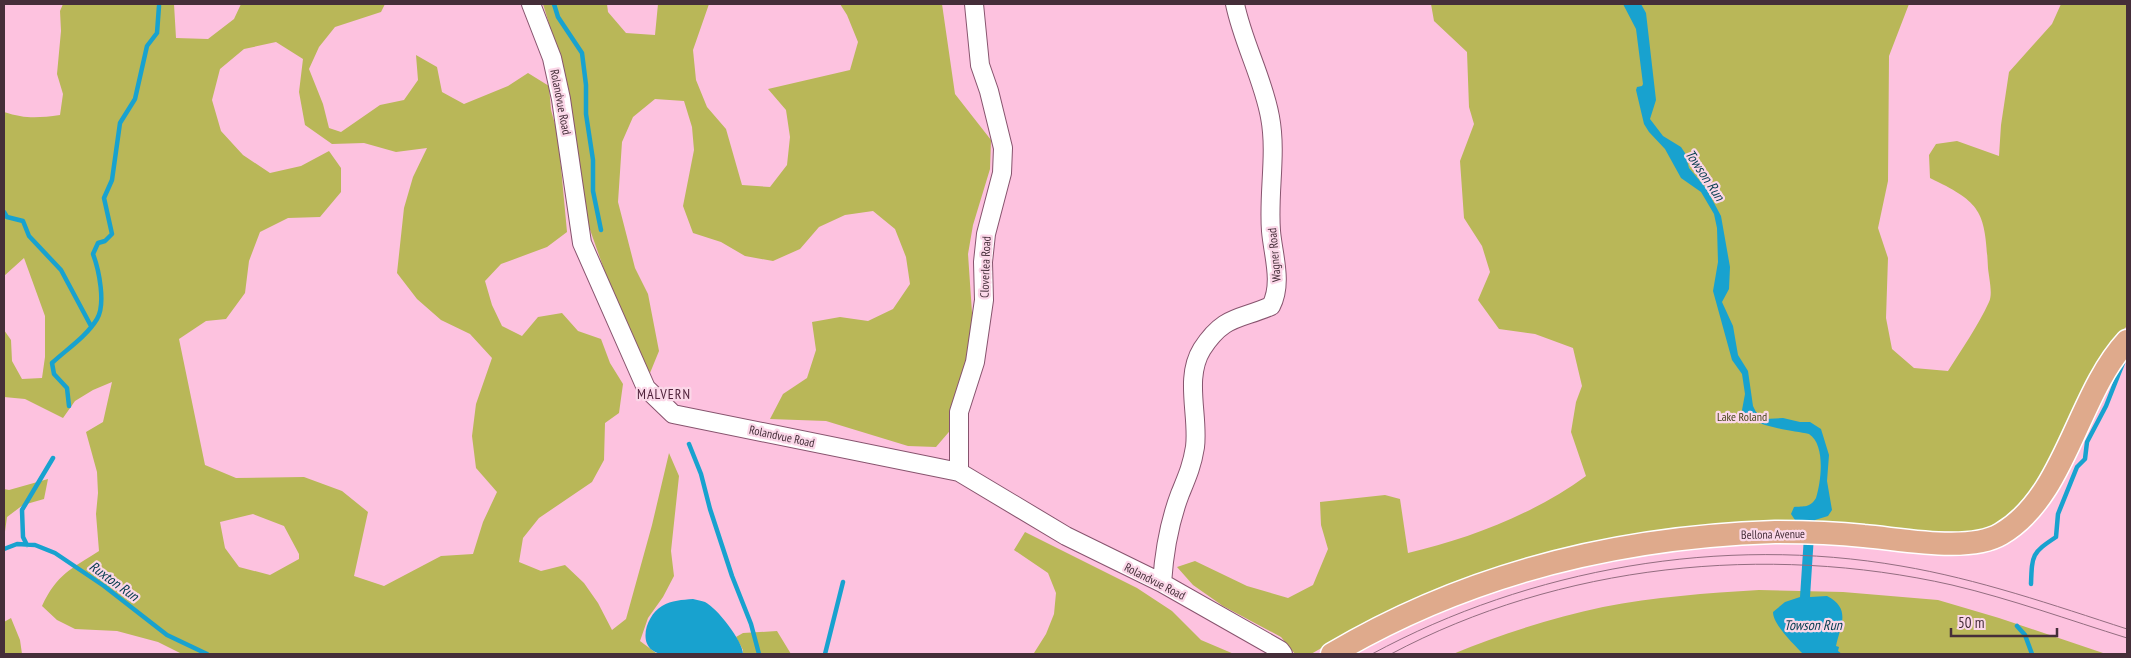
<svg xmlns="http://www.w3.org/2000/svg" width="2131" height="658" font-family="'PT Sans Narrow',sans-serif">
<rect width="100%" height="100%" fill="#fdc2df"/>
<path fill="#b9b758" fill-rule="evenodd" d="M 63,4 L 174,4 L 176,38 L 208,39 L 234,19 L 241,4 L 385,4 L 381,12 L 335,27 L 319,47 L 309,69 L 323,104 L 329,128 L 341,132 L 380,105 L 404,100 L 418,80 L 416,55 L 437,67 L 442,92 L 464,104 L 508,86 L 528,73 L 549,86 L 551,110 L 558,135 L 567,232 L 547,247 L 501,264 L 485,281 L 492,305 L 502,326 L 522,336 L 538,317 L 562,313 L 578,331 L 601,339 L 610,363 L 623,384 L 619,413 L 605,423 L 604,460 L 592,482 L 539,518 L 523,538 L 519,562 L 541,571 L 565,565 L 584,583 L 598,603 L 612,630 L 626,619 L 652,525 L 669,453 L 679,476 L 671,551 L 674,576 L 663,597 L 648,618 L 640,641 L 656,653 L 668,654 L 182,654 L 158,642 L 117,631 L 75,629 L 57,620 L 42,606 C 57,574 71,569 99,551 L 96,514 L 98,493 L 97,472 L 86,432 L 103,422 L 112,382 L 93,390 L 75,401 L 63,418 L 25,399 L 4,397 L 4,330 L 11,340 L 12,361 L 22,379 L 42,378 L 45,357 L 45,316 L 24,258 L 4,276 L 4,112 C 25,119 38,118 60,115 L 63,94 L 57,74 L 61,31 L 60,11 ZM 276,42 L 303,59 L 299,92 L 305,125 L 332,144 L 364,143 L 396,152 L 427,148 L 413,177 L 404,208 L 397,273 L 417,299 L 441,320 L 470,334 L 492,358 L 476,404 L 472,436 L 476,468 L 497,492 L 483,522 L 473,554 L 441,556 L 384,586 L 354,576 L 368,512 L 342,491 L 304,477 L 236,478 L 205,465 L 179,339 L 206,321 L 226,319 L 245,293 L 249,261 L 260,232 L 288,218 L 320,217 L 341,192 L 341,168 L 329,151 L 301,166 L 270,173 L 243,155 L 221,131 L 212,100 L 220,69 L 244,49 ZM 253,514 L 284,526 L 299,554 L 299,559 L 270,575 L 239,567 L 225,548 L 220,522 Z
M 543,4 L 607,4 L 608,12 L 626,33 L 655,35 L 658,4 L 709,4 L 693,50 L 696,80 L 707,107 L 726,129 L 742,185 L 770,187 L 787,165 L 790,137 L 786,110 L 768,89 L 850,70 L 858,42 L 847,15 L 840,4 L 942,4 L 955,94 L 991,140 L 990,169 L 973,225 L 968,254 L 974,342 L 954,426 L 936,447 L 908,446 L 826,421 L 770,419 L 783,394 L 807,378 L 816,350 L 812,322 L 840,317 L 868,321 L 893,309 L 910,284 L 906,257 L 895,229 L 873,211 L 845,215 L 819,227 L 800,249 L 773,261 L 745,256 L 721,242 L 693,233 L 683,206 L 694,150 L 692,127 L 684,101 L 655,99 L 633,117 L 622,142 L 618,202 L 635,268 L 648,294 L 659,351 L 650,373 L 630,343 L 588,224 L 567,83 Z
M 1431,4 L 1909,4 L 1889,56 L 1888,181 L 1878,228 L 1888,258 L 1886,318 L 1892,349 L 1914,368 L 1948,371 C 1962,349 1978,326 1989,302 C 1993,294 1989,278 1988,268 C 1985,211 1982,203 1930,178 L 1929,155 L 1936,144 L 1957,141 L 1999,156 L 2001,125 L 2009,72 L 2052,24 L 2061,4 L 2127,4 L 2127,326 L 2116,337 L 2043,473 L 2018,508 L 1996,524 L 1981,530 L 1962,532 L 1895,530 L 1654,533 L 1585,544 L 1532,557 L 1339,638 L 1311,654 L 1295,654 L 1281,637 L 1223,606 L 1193,585 L 1177,567 L 1195,561 L 1247,586 L 1288,598 L 1313,585 L 1328,549 L 1321,525 L 1320,502 L 1385,495 L 1400,499 L 1408,553 C 1469,539 1536,513 1586,476 L 1571,432 L 1576,402 L 1582,386 L 1573,348 L 1535,334 L 1499,329 L 1478,300 L 1490,272 L 1482,246 L 1464,218 L 1460,161 L 1474,124 L 1469,107 L 1467,52 L 1434,21 Z
M 48,479 L 44,499 L 23,505 L 7,517 L 4,539 L 4,489 L 9,490 Z
M 1025,532 L 1137,588 L 1172,611 L 1201,640 L 1234,654 L 1027,654 L 1034,653 L 1046,634 L 1054,614 L 1056,593 L 1048,573 L 1014,550 Z
M 1759,590 L 1843,592 L 1938,600 L 1999,618 L 2106,654 L 1453,654 C 1501,634 1552,618 1603,607 C 1654,597 1707,593 1759,590 Z
M 11,618 L 20,640 L 22,654 L 4,654 L 4,622 Z
M 777,631 L 791,654 L 743,654 L 743,650 L 736,637 L 743,633 Z"/>
<path fill="#18a2cf" d="M 1623,4 L 1641,4 L 1646,13 L 1656,100 L 1650,119 L 1663,136 L 1681,147 L 1685,153 L 1689,168 L 1706,188 L 1721,216 L 1730,267 L 1729,289 L 1722,302 L 1733,326 L 1738,355 L 1748,371 L 1753,406 L 1756,412 L 1765,419 L 1783,418 L 1800,422 L 1810,422 L 1821,429 L 1829,455 L 1827,481 L 1832,510 L 1828,516 L 1815,520 L 1810,597 L 1827,596 C 1852,609 1840,626 1836,646 L 1839,647 L 1838,651 L 1842,654 L 1803,654 C 1795,645 1773,625 1773,612 L 1785,602 L 1800,597 L 1805,521 L 1795,520 L 1791,514 L 1794,507 C 1804,506 1810,508 1816,498 C 1821,482 1826,445 1809,434 C 1791,430 1751,427 1742,410 L 1745,394 L 1742,374 L 1732,360 L 1713,291 L 1718,262 L 1717,228 L 1714,214 L 1701,192 L 1681,178 L 1665,149 L 1649,132 L 1644,124 L 1636,90 L 1637,87 L 1642,86 L 1643,84 L 1636,29 Z
M 693,599 C 697,600 702,601 705,602 C 717,608 743,641 743,654 L 668,654 C 662,654 657,654 652,650 C 638,639 649,613 662,606 C 672,600 682,600 693,599 Z"/>
<g fill="none" stroke-linecap="round" stroke-linejoin="round">
<path stroke="#18a2cf" stroke-width="4.5" d="M 554,4 L 558,17 L 582,53 L 586,85 L 586,114 L 593,160 L 593,191 L 601,230
M 4,212 L 7,217 L 23,221 L 29,236 L 61,270 L 91,326
M 69,406 L 67,388 L 54,374 L 52,363 C 67,349 86,337 97,319 C 106,304 99,270 93,254 L 98,243 L 105,241 L 112,234 L 104,198 L 112,180 L 120,123 L 135,99 L 147,46 L 157,33 L 159,6
M 689,444 L 701,474 L 710,509 L 732,576 L 751,624 L 759,654
M 27,545 L 23,537 L 22,510 L 53,458
M 4,549 L 17,544 L 35,545 L 55,553 L 104,586 L 167,635 L 207,654
M 2031,584 C 2032,554 2032,553 2056,537 L 2058,514 L 2077,467 L 2085,459 L 2087,442 L 2106,406 L 2123,363
M 2017,626 L 2025,635 L 2032,654
M 825,654 L 843,582"/>
<defs>
<path id="minor" d="M 531,4 L 552,58 L 561,99 L 582,243 L 646,388 L 673,414 L 959,472 L 1066,536 L 1162,583 L 1280,650 L 1283,654
M 959,472 L 959,412 L 975,362 L 984,300 L 983,262 L 986,234 L 1002,173 L 1003,148 L 989,91 L 980,65 L 974,4
M 1162,583 C 1164,553 1169,523 1180,494 C 1187,477 1192,466 1195,447 C 1199,416 1184,378 1202,349 C 1224,315 1239,320 1271,306 C 1283,283 1273,255 1271,231 C 1268,193 1277,154 1270,117 C 1263,78 1243,43 1235,4"/>
<path id="major" d="M 1332,654 C 1467,574 1619,537 1775,532 C 1804,532 1835,533 1864,536 C 1901,539 1969,553 2001,534 C 2066,496 2077,395 2127,341"/>
</defs>
<use href="#minor" stroke="#87546e" stroke-width="20"/>
<use href="#major" stroke="#fff" stroke-width="25"/>
<use href="#minor" stroke="#fff" stroke-width="18"/>
<use href="#major" stroke="#dfaa8c" stroke-width="22"/>
<path stroke="#936d80" stroke-width="1" d="M 1372,654 C 1531,568 1722,535 1901,566 C 1978,579 2053,605 2127,629
M 1391,654 C 1560,564 1766,543 1952,585 C 2011,599 2069,620 2127,638"/>
</g>
<g text-anchor="middle" dominant-baseline="central" stroke-width="4.5" stroke-linejoin="round" paint-order="stroke">
<g font-size="12" fill="#452e39" stroke="#fbd7e8">
<text transform="translate(561 102) rotate(79)">Rolandvue Road</text>
<text transform="translate(1274 255) rotate(-95)">Wagner Road</text>
<text transform="translate(985 267) rotate(-88)">Cloverlea Road</text>
<text transform="translate(782 436) rotate(12)">Rolandvue Road</text>
<text transform="translate(1773 534) rotate(-1)">Bellona Avenue</text>
<text transform="translate(1155 581) rotate(27)">Rolandvue Road</text>
</g>
<g font-size="12" fill="#47461b" stroke="#fbd7e8">
<text x="1742" y="416">Lake Roland</text>
</g>
<g font-size="14" font-style="italic" fill="#053c4f" stroke="#fbd7e8">
<text transform="translate(1705 175) rotate(56)">Towson Run</text>
<text transform="translate(114 581) rotate(36)">Ruxton Run</text>
<text x="1813" y="625">Towson Run</text>
</g>
<g font-size="14" letter-spacing="1" fill="#51233c" stroke="#fbd7e8">
<text x="664" y="394">MALVERN</text>
</g>
</g>
<rect width="2131" height="658" fill="none" stroke="#452e39" stroke-width="10"/>
<path d="M1951 628v8h106v-8" fill="none" stroke="#452e39" stroke-width="2.5"/>
<text x="1958" y="628" font-size="15" fill="#452e39" stroke="#fbd7e8" stroke-width="4" paint-order="stroke">50 m</text>
</svg>
